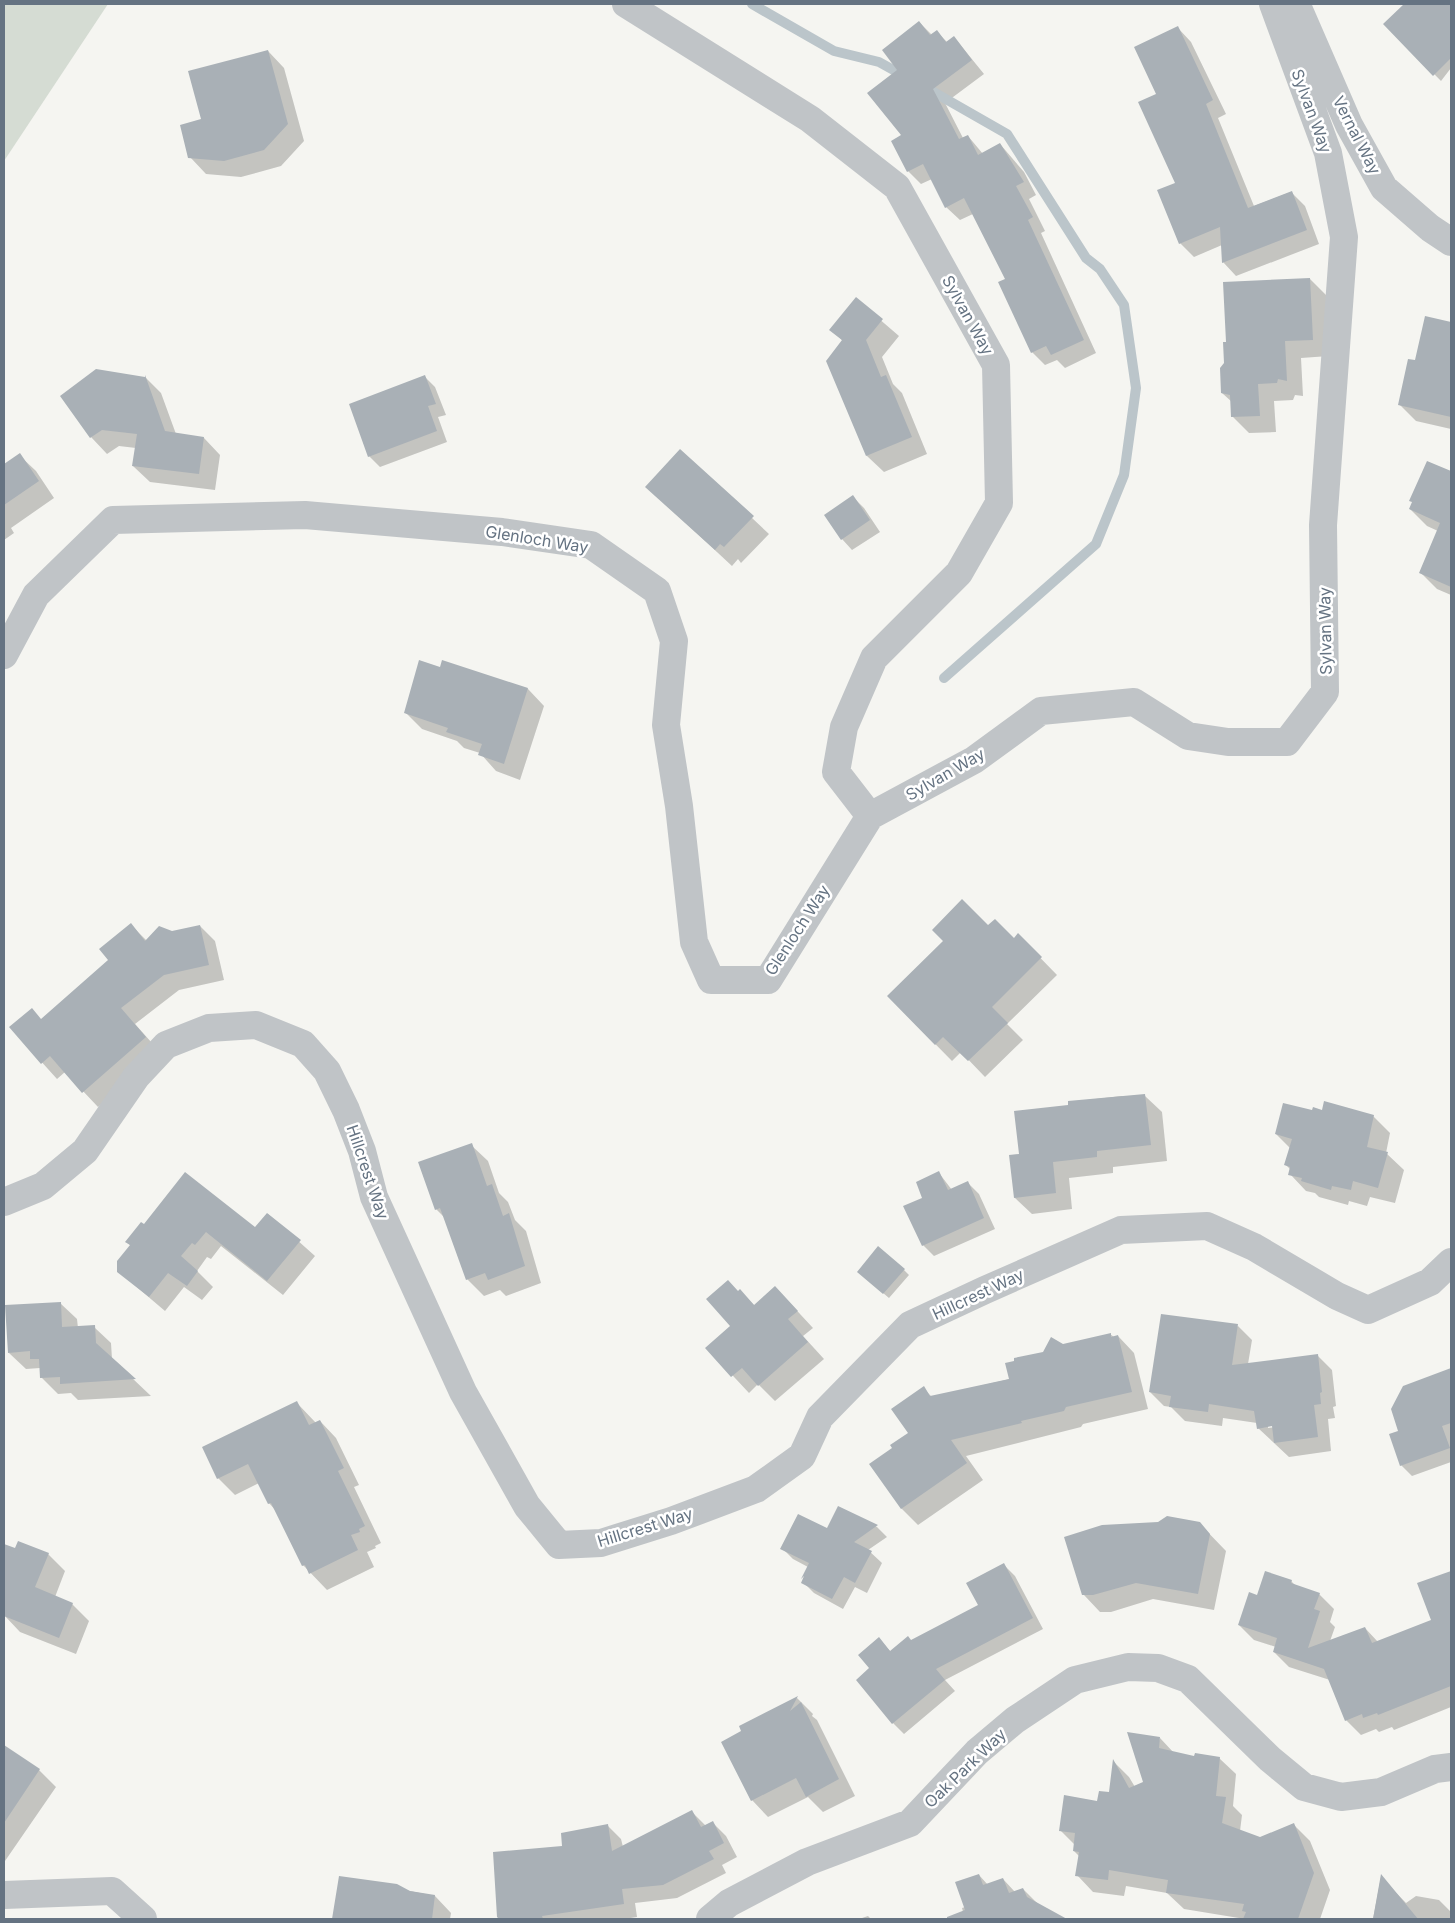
<svg xmlns="http://www.w3.org/2000/svg" width="1455" height="1923" font-family="Inter,sans-serif">
<rect width="100%" height="100%" fill="#f5f5f1"/>
<path fill="#d5dcd3" d="M 4,4 L 108,4 L 4,161 Z"/>
<path fill="#0003" fill-rule="evenodd" d="M 1406,4 L 1451,4 L 1451,68 L 1441,81 L 1385,24 Z
M 919,22 L 932,35 L 937,32 L 947,42 L 954,37 L 984,74 L 945,103 L 963,138 L 968,136 L 983,154 L 1000,144 L 1024,172 L 1036,195 L 1029,199 L 1045,231 L 1041,233 L 1096,353 L 1065,368 L 1057,360 L 1045,365 L 1032,352 L 1007,280 L 973,214 L 960,220 L 946,207 L 932,179 L 921,184 L 908,171 L 903,136 L 899,70 Z
M 1178,28 L 1191,42 L 1226,114 L 1218,118 L 1254,206 L 1291,192 L 1305,206 L 1319,244 L 1236,276 L 1223,262 L 1222,245 L 1194,257 L 1180,243 L 1177,184 L 1158,95 Z
M 268,51 L 284,68 L 304,141 L 281,166 L 241,177 L 206,174 L 190,157 L 202,120 Z
M 1310,279 L 1327,296 L 1329,356 L 1301,358 L 1303,396 L 1295,395 L 1293,400 L 1274,401 L 1276,432 L 1249,433 L 1232,416 L 1232,402 L 1222,393 L 1227,343 Z
M 856,299 L 899,336 L 882,357 L 893,384 L 902,393 L 927,454 L 884,472 L 867,456 L 843,341 L 831,330 Z
M 1426,318 L 1451,323 L 1451,429 L 1416,421 L 1400,405 L 1416,362 Z
M 424,376 L 435,387 L 446,415 L 438,417 L 447,442 L 380,467 L 369,456 Z
M 146,378 L 161,393 L 176,434 L 204,438 L 220,455 L 215,490 L 150,482 L 133,466 L 136,448 L 119,446 L 107,454 L 91,437 Z
M 680,450 L 769,534 L 741,563 L 738,559 L 732,566 L 647,487 Z
M 19,455 L 36,471 L 54,498 L 11,528 L 14,533 L 4,540 L 4,465 Z
M 1428,462 L 1451,473 L 1451,595 L 1437,589 L 1420,572 L 1438,531 L 1427,526 L 1410,509 Z
M 853,497 L 864,508 L 880,532 L 852,550 L 842,539 Z
M 443,662 L 528,689 L 544,706 L 520,780 L 496,771 L 480,753 L 464,748 L 457,741 L 422,729 L 406,713 L 441,668 Z
M 131,925 L 147,941 L 200,926 L 215,941 L 224,980 L 179,990 L 135,1024 L 160,1052 L 98,1107 L 65,1072 L 57,1079 L 11,1028 L 41,1020 L 110,960 Z
M 988,927 L 1014,939 L 1018,935 L 1057,975 L 1007,1024 L 1023,1040 L 985,1077 L 961,1052 L 952,1061 L 888,996 Z
M 1122,1096 L 1124,1098 L 1145,1096 L 1162,1112 L 1167,1161 L 1113,1167 L 1113,1173 L 1069,1178 L 1072,1209 L 1032,1214 L 1015,1198 L 1020,1155 L 1069,1106 L 1069,1102 Z
M 1313,1112 L 1373,1116 L 1390,1133 L 1386,1153 L 1404,1170 L 1395,1203 L 1370,1197 L 1367,1206 L 1349,1201 L 1348,1205 L 1319,1197 L 1315,1193 L 1306,1191 L 1290,1174 L 1291,1170 L 1286,1165 L 1290,1148 L 1276,1134 Z
M 471,1145 L 488,1161 L 499,1193 L 508,1202 L 515,1220 L 526,1231 L 541,1283 L 506,1296 L 500,1290 L 484,1296 L 467,1279 L 445,1218 L 436,1209 Z
M 939,1173 L 952,1190 L 968,1183 L 979,1194 L 995,1229 L 934,1256 L 923,1245 L 924,1198 Z
M 268,1214 L 315,1256 L 283,1295 L 221,1246 L 211,1259 L 207,1257 L 197,1271 L 213,1287 L 202,1300 L 184,1287 L 165,1311 L 118,1271 L 131,1246 L 127,1242 L 144,1226 L 255,1229 Z
M 904,1270 L 909,1275 L 889,1298 L 864,1277 Z
M 775,1287 L 813,1328 L 803,1336 L 824,1359 L 775,1401 L 758,1384 L 749,1393 L 707,1348 L 731,1326 L 740,1291 L 755,1306 Z
M 60,1303 L 77,1319 L 78,1328 L 94,1327 L 111,1343 L 112,1359 L 151,1396 L 78,1400 L 71,1393 L 58,1394 L 41,1377 L 40,1368 L 26,1369 L 9,1353 Z
M 1238,1326 L 1252,1340 L 1248,1364 L 1318,1356 L 1332,1370 L 1336,1406 L 1333,1407 L 1335,1418 L 1328,1419 L 1331,1451 L 1289,1457 L 1258,1428 L 1257,1423 L 1223,1418 L 1222,1426 L 1185,1421 L 1171,1407 L 1164,1406 L 1150,1392 ZM 1278,1424 L 1278,1427 L 1268,1428 L 1268,1426 Z
M 1110,1334 L 1114,1337 L 1118,1336 L 1134,1353 L 1148,1409 L 1083,1424 L 1081,1427 L 966,1456 L 983,1480 L 918,1525 L 902,1509 L 871,1464 L 894,1448 L 909,1433 L 923,1388 L 932,1397 L 1010,1379 L 1044,1353 Z
M 1446,1371 L 1451,1376 L 1451,1462 L 1412,1476 L 1401,1465 L 1400,1431 Z
M 297,1403 L 316,1423 L 320,1421 L 336,1438 L 359,1485 L 354,1487 L 381,1543 L 375,1546 L 376,1548 L 367,1552 L 374,1567 L 327,1590 L 303,1565 L 277,1512 L 269,1503 L 259,1483 L 235,1495 L 218,1478 Z
M 839,1507 L 877,1527 L 887,1537 L 868,1550 L 882,1563 L 867,1593 L 855,1587 L 843,1609 L 814,1593 L 803,1582 L 808,1567 L 793,1559 L 782,1548 L 827,1530 Z
M 1199,1523 L 1226,1551 L 1214,1610 L 1153,1599 L 1111,1612 L 1100,1612 L 1084,1595 Z
M 4,1545 L 16,1550 L 48,1554 L 65,1571 L 55,1597 L 72,1604 L 89,1621 L 76,1654 L 20,1632 L 4,1615 L 8,1604 L 4,1602 Z
M 1004,1565 L 1015,1576 L 1043,1629 L 945,1680 L 955,1691 L 904,1734 L 893,1723 L 871,1668 L 879,1639 L 891,1652 L 980,1605 Z
M 1451,1572 L 1451,1707 L 1394,1730 L 1392,1727 L 1379,1732 L 1376,1729 L 1361,1735 L 1346,1720 L 1330,1680 L 1289,1667 L 1274,1652 L 1276,1647 L 1254,1640 L 1239,1625 L 1258,1596 L 1291,1581 L 1296,1586 L 1319,1594 L 1334,1609 L 1330,1622 L 1335,1627 L 1330,1641 L 1365,1628 L 1378,1642 L 1432,1621 L 1419,1584 Z
M 797,1698 L 813,1714 L 812,1716 L 817,1720 L 855,1796 L 823,1812 L 808,1797 L 768,1817 L 752,1800 L 743,1732 L 740,1727 Z
M 1160,1738 L 1174,1753 L 1195,1757 L 1219,1758 L 1236,1774 L 1233,1806 L 1242,1815 L 1240,1831 L 1260,1839 L 1293,1824 L 1310,1841 L 1330,1890 L 1320,1919 L 1245,1919 L 1184,1909 L 1167,1893 L 1126,1886 L 1124,1896 L 1093,1892 L 1077,1875 L 1079,1856 L 1074,1851 L 1075,1845 L 1060,1830 L 1110,1793 L 1114,1762 L 1129,1777 L 1135,1787 L 1144,1783 Z
M 5,1747 L 39,1770 L 56,1787 L 5,1861 Z
M 692,1812 L 706,1826 L 713,1823 L 726,1836 L 737,1857 L 722,1865 L 726,1873 L 677,1898 L 635,1903 L 637,1917 L 624,1919 L 499,1919 L 494,1853 L 564,1848 L 608,1826 L 621,1839 L 623,1847 Z
M 979,1875 L 988,1885 L 1003,1879 L 1015,1892 L 1023,1889 L 1053,1919 L 965,1919 L 962,1908 L 965,1907 Z
M 340,1877 L 435,1896 L 451,1913 L 450,1919 L 333,1919 Z
M 1381,1877 L 1406,1903 L 1416,1896 L 1439,1900 L 1451,1912 L 1451,1919 L 1373,1919 Z
M 868,1916 L 871,1919 L 859,1919 Z"/>
<g fill="none" stroke-linecap="round" stroke-linejoin="round">
<path stroke="#bbc5ca" stroke-width="10" d="M 752,4 L 834,51 L 879,62 L 906,77
M 923,86 L 1007,134 L 1086,258 L 1100,269 L 1124,305 L 1136,388 L 1124,475 L 1096,544 L 944,678"/>
</g>
<path fill="#a9b0b6" d="M 1404,4 L 1451,4 L 1451,58 L 1433,76 L 1383,24 Z
M 919,21 L 930,35 L 937,30 L 946,42 L 954,36 L 972,60 L 933,89 L 959,139 L 968,135 L 978,155 L 1000,143 L 1024,182 L 1016,186 L 1033,217 L 1028,220 L 1084,340 L 1051,355 L 1046,346 L 1031,353 L 998,282 L 1005,279 L 964,198 L 945,208 L 923,164 L 907,172 L 891,141 L 901,135 L 867,93 L 897,70 L 882,50 Z
M 1178,26 L 1213,100 L 1206,104 L 1248,208 L 1292,191 L 1307,230 L 1222,263 L 1220,227 L 1179,244 L 1157,190 L 1175,183 L 1138,102 L 1156,94 L 1134,47 Z
M 268,50 L 288,124 L 264,150 L 224,161 L 188,158 L 180,125 L 201,119 L 188,71 Z
M 1310,278 L 1313,340 L 1285,341 L 1287,381 L 1278,379 L 1277,383 L 1258,384 L 1260,416 L 1231,417 L 1230,395 L 1221,393 L 1220,368 L 1224,363 L 1223,342 L 1226,342 L 1223,282 Z
M 856,297 L 883,319 L 866,340 L 881,377 L 886,375 L 912,437 L 866,456 L 826,361 L 842,340 L 829,330 Z
M 1425,316 L 1451,322 L 1451,417 L 1398,405 L 1408,359 L 1415,360 Z
M 96,369 L 145,377 L 145,375 L 165,431 L 204,437 L 199,474 L 132,466 L 137,434 L 102,430 L 90,438 L 60,396 Z
M 425,375 L 436,404 L 428,406 L 437,431 L 368,457 L 349,404 Z
M 680,449 L 754,516 L 724,547 L 720,544 L 715,550 L 645,487 Z
M 20,453 L 39,481 L 4,505 L 4,464 Z
M 1427,461 L 1451,471 L 1451,587 L 1419,573 L 1440,523 L 1409,509 L 1412,502 L 1409,501 Z
M 853,495 L 870,520 L 841,540 L 824,515 Z
M 419,660 L 440,667 L 442,660 L 528,688 L 504,764 L 478,755 L 482,744 L 446,732 L 448,728 L 404,713 Z
M 962,899 L 988,925 L 995,919 L 1014,938 L 1018,933 L 1042,957 L 992,1007 L 1008,1023 L 968,1061 L 943,1037 L 935,1045 L 887,996 L 943,941 L 932,930 Z
M 131,923 L 145,941 L 159,926 L 172,931 L 200,925 L 209,965 L 164,975 L 121,1008 L 146,1037 L 82,1093 L 50,1056 L 41,1064 L 9,1027 L 32,1008 L 41,1019 L 108,960 L 99,949 Z
M 1145,1094 L 1151,1145 L 1097,1151 L 1097,1157 L 1053,1162 L 1056,1193 L 1014,1198 L 1009,1155 L 1019,1154 L 1014,1111 L 1068,1105 L 1068,1101 Z
M 1324,1101 L 1374,1115 L 1367,1147 L 1388,1152 L 1378,1188 L 1353,1181 L 1351,1190 L 1332,1186 L 1331,1190 L 1301,1181 L 1302,1178 L 1288,1175 L 1290,1167 L 1284,1165 L 1292,1139 L 1275,1134 L 1283,1103 L 1312,1110 L 1313,1107 L 1322,1110 Z
M 472,1143 L 487,1186 L 492,1184 L 503,1216 L 509,1213 L 525,1266 L 488,1280 L 485,1273 L 466,1280 L 440,1208 L 435,1210 L 418,1162 Z
M 939,1171 L 948,1190 L 968,1181 L 984,1218 L 922,1246 L 903,1206 L 922,1198 L 916,1182 Z
M 185,1172 L 255,1227 L 267,1213 L 301,1240 L 267,1281 L 206,1232 L 195,1245 L 192,1243 L 181,1256 L 198,1271 L 187,1286 L 168,1273 L 149,1297 L 117,1272 L 117,1261 L 130,1245 L 125,1242 L 141,1222 L 144,1224 Z
M 878,1246 L 905,1269 L 883,1294 L 857,1272 Z
M 728,1280 L 738,1291 L 740,1289 L 754,1305 L 775,1286 L 798,1311 L 788,1319 L 808,1342 L 758,1386 L 742,1368 L 731,1377 L 705,1348 L 730,1326 L 706,1299 Z
M 61,1302 L 62,1327 L 95,1325 L 96,1343 L 136,1379 L 60,1384 L 60,1377 L 40,1378 L 39,1359 L 30,1359 L 30,1351 L 8,1353 L 5,1305 Z
M 1161,1314 L 1238,1324 L 1232,1365 L 1318,1354 L 1322,1392 L 1320,1393 L 1321,1404 L 1314,1405 L 1318,1437 L 1274,1443 L 1272,1426 L 1257,1429 L 1254,1411 L 1209,1404 L 1208,1412 L 1169,1407 L 1171,1396 L 1149,1392 Z
M 1111,1333 L 1111,1337 L 1118,1335 L 1132,1392 L 1066,1407 L 1064,1411 L 1021,1421 L 1022,1423 L 951,1440 L 967,1463 L 901,1509 L 869,1464 L 892,1448 L 890,1445 L 908,1433 L 891,1409 L 924,1386 L 930,1396 L 1009,1379 L 1005,1363 L 1014,1361 L 1014,1358 L 1043,1352 L 1051,1337 L 1063,1344 Z
M 1451,1368 L 1451,1423 L 1442,1426 L 1450,1448 L 1400,1466 L 1389,1434 L 1398,1431 L 1391,1409 L 1403,1386 Z
M 297,1401 L 309,1425 L 320,1420 L 344,1468 L 338,1471 L 365,1526 L 359,1529 L 360,1532 L 351,1535 L 358,1550 L 309,1574 L 305,1565 L 302,1566 L 271,1503 L 268,1504 L 248,1464 L 217,1479 L 202,1447 Z
M 838,1506 L 878,1525 L 854,1542 L 872,1551 L 855,1583 L 844,1577 L 832,1599 L 801,1583 L 804,1576 L 801,1579 L 809,1563 L 780,1549 L 798,1514 L 827,1528 Z
M 1167,1516 L 1200,1522 L 1210,1534 L 1198,1594 L 1136,1583 L 1093,1595 L 1082,1595 L 1064,1537 L 1102,1525 L 1158,1522 Z
M 18,1541 L 49,1553 L 35,1587 L 73,1603 L 59,1638 L 4,1616 L 4,1544 L 15,1548 Z
M 1004,1563 L 1033,1618 L 936,1669 L 945,1680 L 892,1724 L 856,1680 L 869,1668 L 858,1655 L 879,1637 L 890,1651 L 908,1636 L 911,1640 L 978,1605 L 966,1583 Z
M 1265,1571 L 1292,1580 L 1291,1583 L 1320,1593 L 1314,1609 L 1320,1611 L 1308,1648 L 1365,1627 L 1372,1643 L 1431,1620 L 1417,1583 L 1451,1571 L 1451,1686 L 1378,1715 L 1377,1713 L 1363,1718 L 1362,1714 L 1345,1721 L 1324,1669 L 1273,1652 L 1277,1638 L 1238,1625 L 1249,1592 L 1257,1595 Z
M 798,1696 L 790,1711 L 801,1702 L 839,1779 L 806,1797 L 796,1778 L 751,1801 L 721,1742 L 741,1731 L 739,1726 Z
M 1127,1732 L 1160,1737 L 1159,1748 L 1194,1756 L 1195,1753 L 1220,1757 L 1216,1796 L 1226,1797 L 1222,1823 L 1260,1837 L 1294,1823 L 1314,1873 L 1298,1919 L 1243,1919 L 1246,1912 L 1242,1911 L 1244,1904 L 1166,1893 L 1168,1880 L 1109,1870 L 1108,1880 L 1075,1876 L 1079,1852 L 1073,1851 L 1075,1833 L 1059,1831 L 1064,1795 L 1097,1801 L 1099,1791 L 1109,1792 L 1113,1759 L 1129,1788 L 1143,1782 Z
M 4,1745 L 40,1769 L 4,1823 Z
M 692,1810 L 701,1827 L 713,1821 L 724,1843 L 709,1851 L 714,1859 L 663,1885 L 622,1889 L 624,1904 L 542,1916 L 543,1919 L 499,1919 L 497,1917 L 493,1852 L 562,1846 L 561,1833 L 608,1824 L 612,1851 Z
M 979,1874 L 983,1885 L 1003,1878 L 1009,1893 L 1023,1888 L 1027,1897 L 1067,1919 L 947,1919 L 947,1917 L 965,1910 L 955,1882 Z
M 1381,1874 L 1418,1919 L 1373,1919 Z
M 339,1876 L 397,1884 L 410,1891 L 435,1895 L 432,1919 L 332,1919 Z"/>
<g fill="none" stroke-linecap="round" stroke-linejoin="round">
<path stroke="#c0c4c7" stroke-width="28" d="M 626,4 L 810,119 L 897,187 L 996,365 L 999,503 L 959,573 L 874,658 L 844,727 L 836,772 L 870,816
M 1292,4 L 1299,10 L 1349,125 L 1384,188 L 1430,228 L 1451,242
M 4,655 L 36,595 L 113,520 L 305,515 L 502,532 L 591,545 L 657,591 L 674,641 L 666,725 L 679,806 L 694,942 L 711,980 L 768,980 L 870,816 L 974,760 L 1041,711 L 1134,702 L 1188,736 L 1228,742 L 1287,742 L 1325,692 L 1323,525 L 1344,237 L 1328,153 L 1273,4
M 4,1202 L 43,1186 L 85,1151 L 136,1077 L 166,1045 L 209,1028 L 256,1025 L 303,1044 L 327,1071 L 346,1110 L 362,1151 L 374,1197 L 463,1392 L 527,1506 L 559,1545 L 601,1543 L 671,1521 L 756,1489 L 802,1456 L 820,1417 L 910,1325 L 985,1290 L 1121,1230 L 1207,1226 L 1254,1247 L 1337,1296 L 1368,1310 L 1430,1282 L 1451,1262
M 4,1895 L 112,1891 L 143,1919
M 710,1919 L 729,1903 L 807,1862 L 910,1823 L 977,1752 L 1015,1720 L 1075,1680 L 1128,1667 L 1158,1668 L 1188,1679 L 1270,1759 L 1304,1787 L 1341,1797 L 1381,1792 L 1435,1769 L 1451,1767"/>
</g>
<g text-anchor="middle" dominant-baseline="central" stroke-width="5" stroke-linejoin="round" paint-order="stroke">
<g font-size="16" fill="#657382" stroke="#fff">
<text transform="translate(1312 111) rotate(70)">Sylvan Way</text>
<text transform="translate(1357 135) rotate(63)">Vernal Way</text>
<text transform="translate(968 315) rotate(61)">Sylvan Way</text>
<text transform="translate(537 539) rotate(9)">Glenloch Way</text>
<text transform="translate(1325 631) rotate(-91)">Sylvan Way</text>
<text transform="translate(945 774) rotate(-30)">Sylvan Way</text>
<text transform="translate(797 930) rotate(-57)">Glenloch Way</text>
<text transform="translate(368 1172) rotate(71)">Hillcrest Way</text>
<text transform="translate(978 1294) rotate(-25)">Hillcrest Way</text>
<text transform="translate(645 1527) rotate(-17)">Hillcrest Way</text>
<text transform="translate(965 1768) rotate(-44)">Oak Park Way</text>
</g>
</g>
<rect width="1455" height="1923" fill="none" stroke="#657382" stroke-width="10"/>
</svg>
